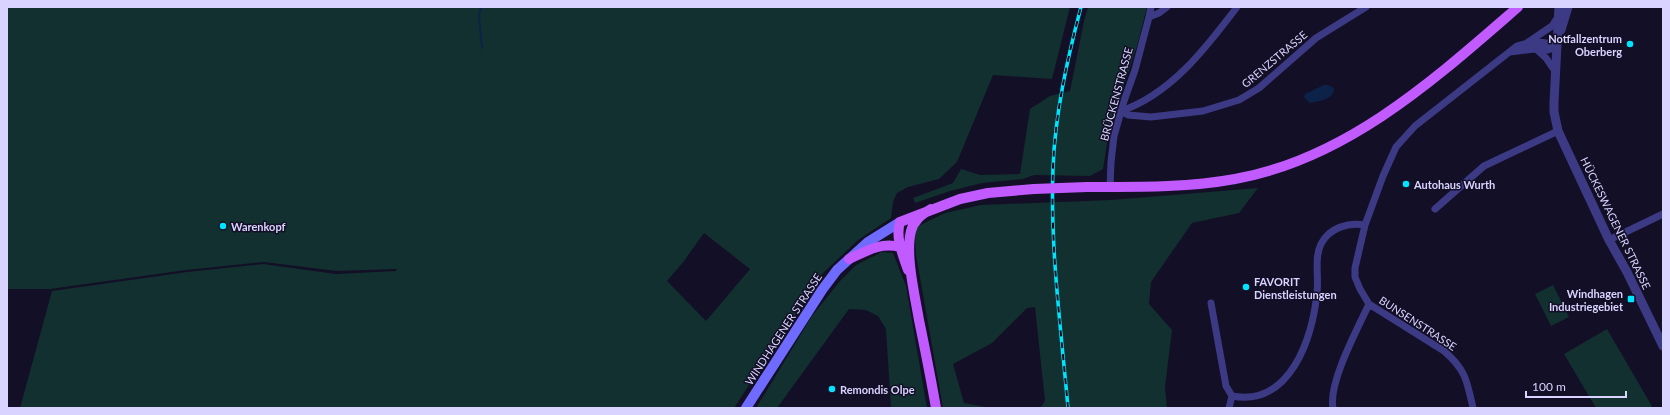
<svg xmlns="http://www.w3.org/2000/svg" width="1670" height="415" font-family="Lato,sans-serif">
<rect width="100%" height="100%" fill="#130f26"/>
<path fill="#12302f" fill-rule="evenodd" d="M 7,7 L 1070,7 L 1052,79 L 993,75 L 957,162 L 939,179 L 908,187 L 897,193 L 893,202 L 891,218 L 858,240 L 822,274 L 734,408 L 20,408 L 52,291 L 187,272 L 263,264 L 336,274 L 396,271 L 397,269 L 337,271 L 264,262 L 186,270 L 50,289 L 7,289 ZM 704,233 L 750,269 L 706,321 L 667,281 L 684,261 Z
M 1088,7 L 1147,7 L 1137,46 L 1109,131 L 1103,169 L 1090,176 L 1034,175 L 1023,179 L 982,183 L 950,191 L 915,203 L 913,198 L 953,183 L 961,169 L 980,175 L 1020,174 L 1030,109 L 1050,96 L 1070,91 L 1084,21 Z
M 1258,188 L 1239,213 L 1192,223 L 1151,282 L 1149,304 L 1172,330 L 1165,387 L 1167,408 L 1040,408 L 1045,401 L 1035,307 L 1027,308 L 992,343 L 953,364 L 964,403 L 991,408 L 943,408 L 916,255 L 915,233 L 918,226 L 945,213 L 981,205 L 1111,200 Z
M 882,252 L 893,253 L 906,286 L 927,408 L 891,408 L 886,329 L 878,316 L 866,310 L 849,309 L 777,408 L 756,408 L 812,316 L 840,281 L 856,265 Z
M 1553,285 L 1569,317 L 1551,326 L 1535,294 Z
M 1607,329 L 1653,408 L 1596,408 L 1564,354 Z"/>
<path fill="#0c2248" d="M 1324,85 L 1328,85 L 1334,88 C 1334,100 1319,101 1310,103 L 1304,97 L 1305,94 Z"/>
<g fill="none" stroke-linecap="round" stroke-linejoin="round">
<path stroke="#0c2248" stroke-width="2" d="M 481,7 L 479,15 L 482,48"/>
<path stroke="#3d3a85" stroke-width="7" d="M 1149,17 L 1159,13 L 1167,7
M 1527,43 L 1552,26 L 1558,17
M 1536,49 L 1546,58 L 1555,71
M 1510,52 L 1535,49 L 1548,50 L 1557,47
M 1121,111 L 1128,115 L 1151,117 L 1203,111 L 1239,100 L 1259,88 L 1316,38 L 1366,7
M 1121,111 C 1171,94 1206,48 1237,7
M 1110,187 L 1111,162 L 1114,136 L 1124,101 L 1135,70 L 1149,17 L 1151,7
M 1435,209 L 1484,166 L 1558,131
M 1609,240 L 1663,214
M 1211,303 L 1226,386 L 1232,396 C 1290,407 1313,338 1317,292 C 1319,277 1314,258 1321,244 C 1329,228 1348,222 1365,225
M 1229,408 L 1232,396
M 1333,408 C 1328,383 1358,328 1369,304
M 1473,408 C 1467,381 1466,370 1444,351 L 1369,304 L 1360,289 L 1355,277 L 1355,268 L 1365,225 L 1383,176 L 1396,147 L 1415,126 L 1517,46 C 1529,42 1545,40 1557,47"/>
<path stroke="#3d3a85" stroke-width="9" d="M 1559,7 L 1554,102 L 1554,112 L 1558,131 L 1609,240 L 1627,272 L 1663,346
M 1561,30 L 1568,7"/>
<path stroke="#6f6bff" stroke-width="10" d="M 746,408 L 822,290 L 837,270 L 868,242 L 900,222"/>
<path stroke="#c25bff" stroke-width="10" d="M 1087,187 C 1136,187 1186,188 1235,179 C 1347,159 1435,79 1518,7
M 931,209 C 921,215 914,220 911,231 C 905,255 915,296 919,320 C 925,349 931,379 936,408
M 900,222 L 960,199 L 988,193 L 1034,189
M 900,222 C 895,238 903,255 908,270
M 849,259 C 867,251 880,242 900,247"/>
<defs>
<path id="rail" d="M 1068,408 C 1061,328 1050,249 1053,168 C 1055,114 1067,60 1081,7"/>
</defs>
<use href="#rail" stroke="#00e5ff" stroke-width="3.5"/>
<use href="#rail" stroke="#130f26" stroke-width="2" stroke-dasharray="6" stroke-linecap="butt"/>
<path stroke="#c25bff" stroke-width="10" d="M 1034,189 L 1087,187"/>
</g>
<g fill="#00e5ff" stroke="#130f26" stroke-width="1.5">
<circle cx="1630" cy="44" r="4"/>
<circle cx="1406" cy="184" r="4"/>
<circle cx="223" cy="226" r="4"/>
<circle cx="1246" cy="287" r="4"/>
<rect x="1627" y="295" width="8" height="8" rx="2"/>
<circle cx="832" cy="389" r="4"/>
</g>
<g text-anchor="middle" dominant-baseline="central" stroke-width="3" stroke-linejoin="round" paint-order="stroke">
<g font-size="11" font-weight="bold" fill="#d9d4ff" stroke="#130f26" text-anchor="start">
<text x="1622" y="38" text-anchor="end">Notfallzentrum<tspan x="1622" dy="13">Oberberg</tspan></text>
<text x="1414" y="184">Autohaus Wurth</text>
<text x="231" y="226">Warenkopf</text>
<text x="1254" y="281">FAVORIT<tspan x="1254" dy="13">Dienstleistungen</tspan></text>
<text x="1623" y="293" text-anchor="end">Windhagen<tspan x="1623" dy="13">Industriegebiet</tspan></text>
<text x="840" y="389">Remondis Olpe</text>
</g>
<g font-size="11" fill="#d9d4ff" stroke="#130f26">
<text transform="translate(1274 59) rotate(-40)">GRENZSTRASSE</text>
<text transform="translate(1116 94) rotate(-75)">BRÜCKENSTRASSE</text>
<text transform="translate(1616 223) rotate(64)">HÜCKESWAGENER STRASSE</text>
<text transform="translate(1418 323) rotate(33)">BUNSENSTRASSE</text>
<text transform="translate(783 329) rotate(-57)">WINDHAGENER STRASSE</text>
</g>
</g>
<rect width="1670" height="415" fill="none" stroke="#d9d4ff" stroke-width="16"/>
<path d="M1526 391v6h100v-6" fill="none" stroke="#d9d4ff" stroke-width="2"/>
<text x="1532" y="391" font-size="12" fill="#d9d4ff" stroke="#130f26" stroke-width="3" paint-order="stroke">100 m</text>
</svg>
